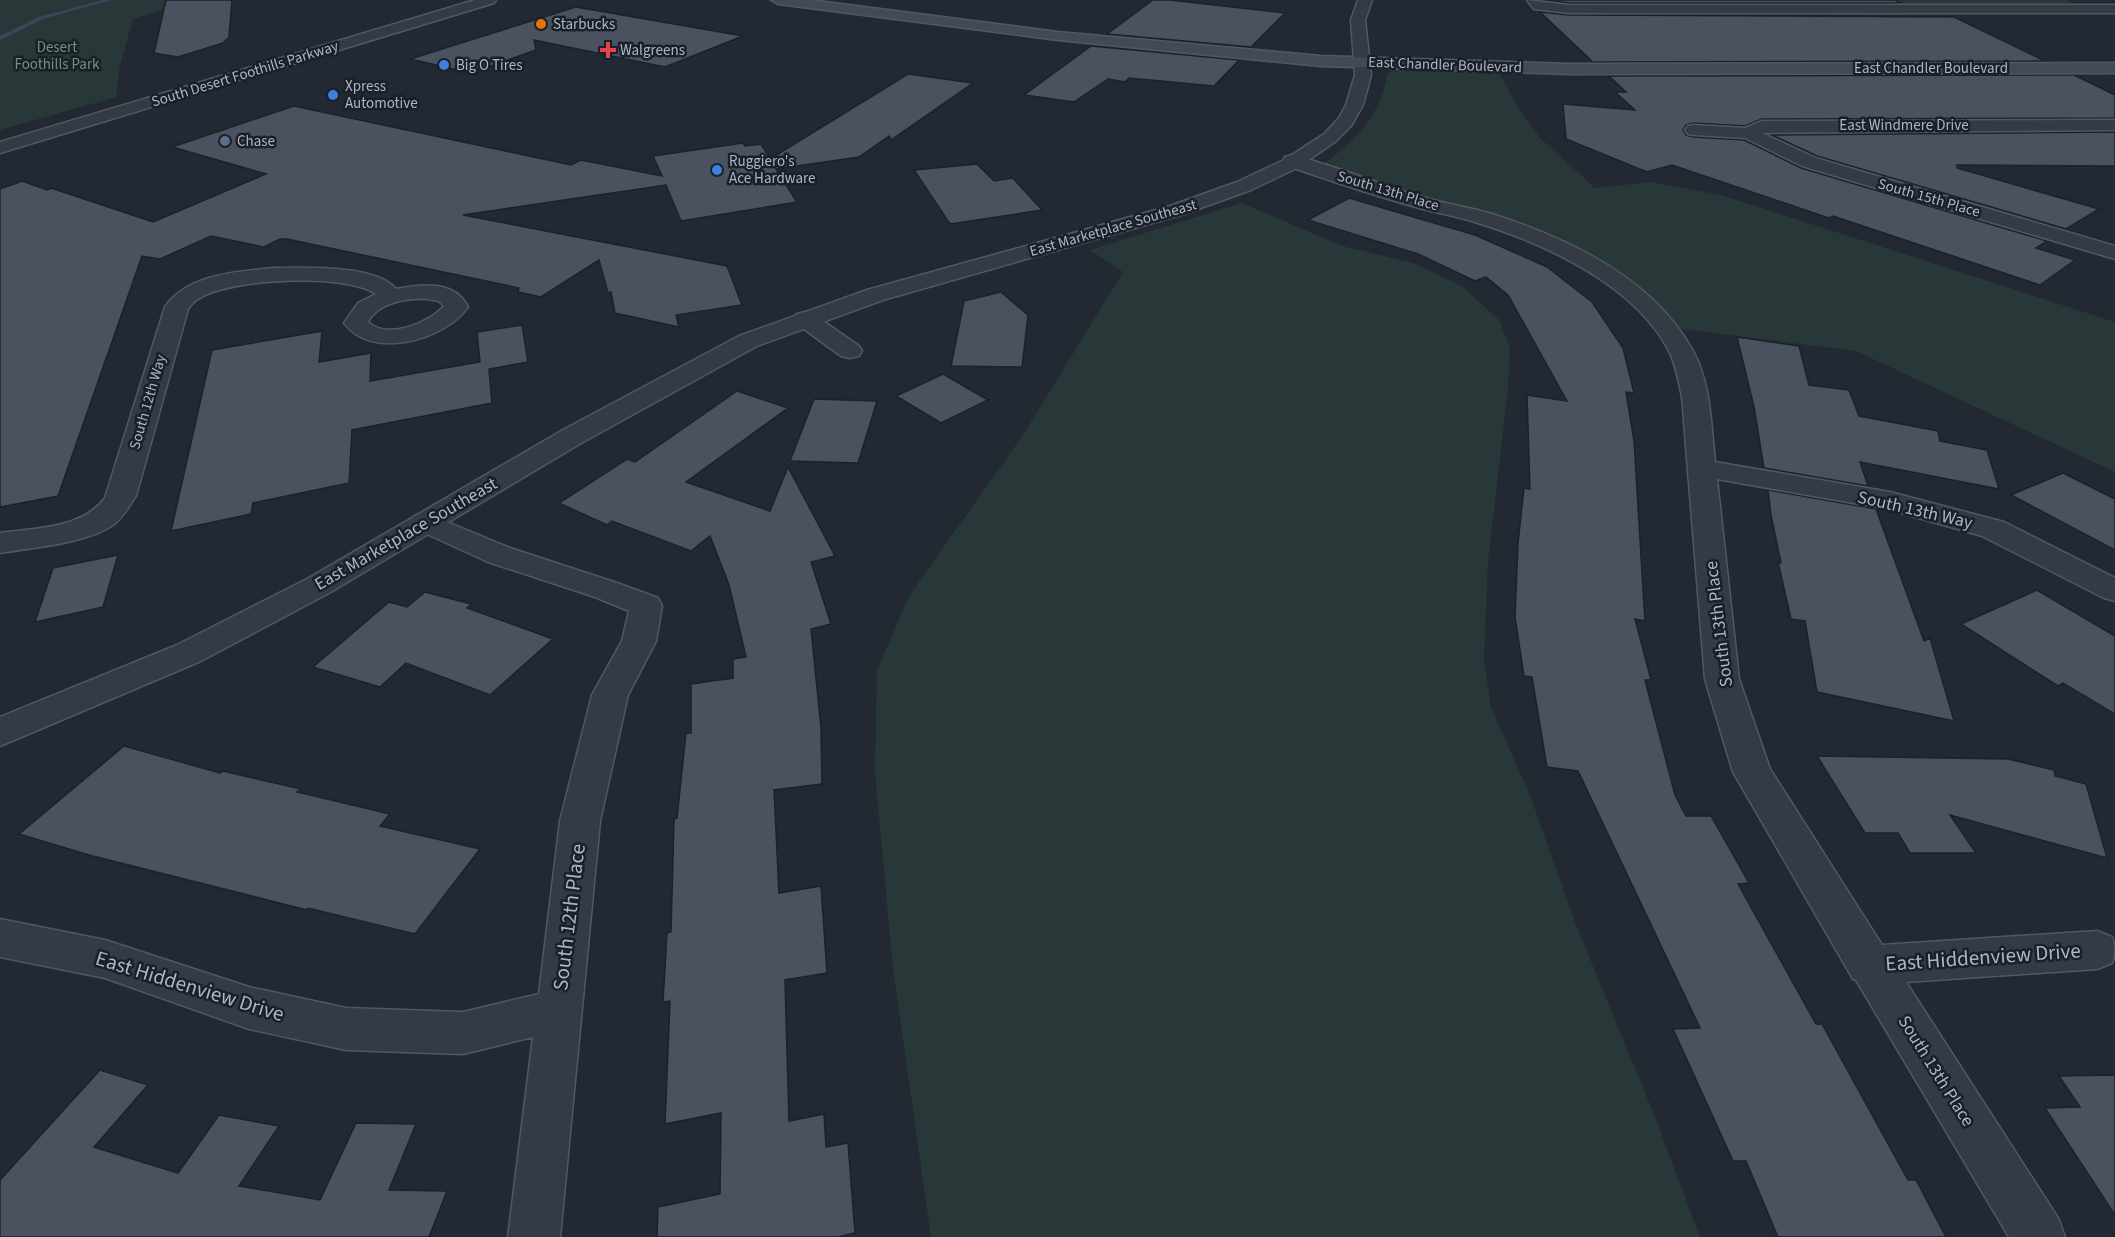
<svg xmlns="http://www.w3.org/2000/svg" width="2115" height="1237" font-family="'Source Sans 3',sans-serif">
<rect width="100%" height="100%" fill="#222933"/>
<path fill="#283838" d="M 0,0 L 192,0 L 133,19 L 120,65 L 116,97 L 0,130 Z
M 1896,0 L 2067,0 L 2076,4 L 1904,4 Z
M 1410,69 L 1498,71 L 1517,106 L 1540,138 L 1595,188 L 1650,182 L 1721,195 L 2115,322 L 2115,472 L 1856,351 L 1666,327 L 1562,249 L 1322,165 C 1357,139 1379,118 1388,73 L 1394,70 Z
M 1242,203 L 1342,246 L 1413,263 L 1462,286 L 1499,320 L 1510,348 L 1508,388 L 1488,562 L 1484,659 L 1491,707 L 1530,795 L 1574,920 L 1655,1117 L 1700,1237 L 931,1237 L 893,968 L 875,773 L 877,670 L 909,596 L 1023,435 L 1123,272 L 1090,250 Z"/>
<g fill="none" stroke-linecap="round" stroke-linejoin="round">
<path fill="#39465b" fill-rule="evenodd" d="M 103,0 L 111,0 L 43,19 L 0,40 L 0,36 L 39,17 Z"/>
</g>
<path fill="#4a525f" stroke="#1c222b" stroke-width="1.5" d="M 166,0 L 232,0 L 229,37 L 223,43 L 178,57 L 154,53 Z
M 1153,0 L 1170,0 L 1285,13 L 1251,47 L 1107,34 Z
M 1546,0 L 1895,0 L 1901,3 L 1569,3 Z
M 576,7 L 743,36 L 665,67 L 534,40 L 536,50 L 471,73 L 410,59 Z
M 1540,12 L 1569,15 L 1954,17 L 2045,61 L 1593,62 Z
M 1091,46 L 1239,60 L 1214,86 L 1129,78 L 1125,82 L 1108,79 L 1074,102 L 1024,95 Z
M 908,74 L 973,83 L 891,140 L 889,136 L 859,157 L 776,169 L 797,202 L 681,221 L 666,185 L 463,215 L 727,266 L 742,305 L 676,315 L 679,327 L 615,313 L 611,292 L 608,293 L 599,260 L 541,297 L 518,292 L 519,288 L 287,239 L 280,239 L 264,247 L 211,236 L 160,259 L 142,256 L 58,496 L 0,507 L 0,189 L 22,181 L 47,190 L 51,188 L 153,222 L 266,174 L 172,147 L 294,106 L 571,165 L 581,160 L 662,176 L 653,156 L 743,143 L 745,146 L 761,144 L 770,159 Z
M 2074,75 L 2115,95 L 2115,118 L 1762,119 L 1745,126 L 1694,123 L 1686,125 L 1683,130 L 1686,135 L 1694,137 L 1744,140 L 1801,168 L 2047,241 L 2036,248 L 2075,260 L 2040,285 L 1833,216 L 1829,218 L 1672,165 L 1647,172 L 1566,139 L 1563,104 L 1635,110 L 1615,92 L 1626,92 L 1609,76 Z
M 2115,132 L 2115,166 L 1957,165 L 1957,168 L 2099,209 L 2066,229 L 1817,156 L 1772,135 Z
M 977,164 L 994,181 L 1013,178 L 1042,210 L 950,224 L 914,170 Z
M 1349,198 L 1475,235 L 1547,267 L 1592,302 L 1623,348 L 1634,393 L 1626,392 L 1634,441 L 1645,621 L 1635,619 L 1651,680 L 1645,680 L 1675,795 L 1686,816 L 1711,816 L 1749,883 L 1738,884 L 1816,1024 L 1822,1024 L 1908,1180 L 1916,1180 L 1946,1237 L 1778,1237 L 1746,1161 L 1733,1161 L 1673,1029 L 1700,1028 L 1578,771 L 1547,767 L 1532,677 L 1524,676 L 1515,617 L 1518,543 L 1524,488 L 1530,489 L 1527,395 L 1567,401 L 1508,295 L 1486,277 L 1475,281 L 1418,254 L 1308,220 Z
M 1001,292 L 1028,315 L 1022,367 L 951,366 L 964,301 Z
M 522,325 L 528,362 L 489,369 L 492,403 L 352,430 L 349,483 L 253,503 L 251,514 L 171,531 L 212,350 L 322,331 L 319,362 L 371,353 L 370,381 L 480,362 L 477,332 Z
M 1737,337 L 1799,346 L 1809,385 L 1849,390 L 1859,416 L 1938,431 L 1940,441 L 1987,450 L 1999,489 L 1860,462 L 1868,486 L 1764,468 L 1754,407 Z
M 943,374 L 988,400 L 941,423 L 896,396 Z
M 737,391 L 788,408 L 686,482 L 770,511 L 788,467 L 835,556 L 811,562 L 831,624 L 811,629 L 821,728 L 822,784 L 774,790 L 779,893 L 821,886 L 827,973 L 785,980 L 789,1121 L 824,1114 L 826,1147 L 848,1143 L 855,1233 L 838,1237 L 657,1237 L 658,1207 L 720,1194 L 721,1113 L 665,1124 L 670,1001 L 663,1002 L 667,933 L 671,932 L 674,819 L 677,818 L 686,733 L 691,733 L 691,684 L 733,678 L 733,659 L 746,657 L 729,585 L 710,536 L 691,551 L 612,521 L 607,525 L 559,503 L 627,459 L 635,462 Z
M 814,399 L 877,401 L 858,463 L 790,461 Z
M 2063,473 L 2115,499 L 2115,550 L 2011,495 Z
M 1768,490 L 1876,509 L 1924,641 L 1930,638 L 1954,721 L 1817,692 L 1805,621 L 1791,619 L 1778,562 L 1781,563 L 1771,515 Z
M 118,555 L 103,607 L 35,622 L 53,568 Z
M 2037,590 L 2115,636 L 2115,714 L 2063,683 L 2058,686 L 1961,624 Z
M 425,592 L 471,604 L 467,608 L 553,639 L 490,695 L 406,663 L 380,687 L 313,667 L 389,602 L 407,607 Z
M 124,746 L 220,773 L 223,771 L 301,789 L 297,792 L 390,814 L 380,826 L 480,849 L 415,934 L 308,908 L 307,910 L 89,855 L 19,834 Z
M 1817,756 L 2008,759 L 2054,770 L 2055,776 L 2086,784 L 2107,858 L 1950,815 L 1976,853 L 1910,853 L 1898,833 L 1865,833 Z
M 100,1070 L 148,1085 L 94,1147 L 178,1173 L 219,1115 L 279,1126 L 239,1186 L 320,1200 L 356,1123 L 416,1124 L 389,1190 L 447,1191 L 429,1237 L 0,1237 L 0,1180 Z
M 2115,1075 L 2115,1215 L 2045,1108 L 2080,1107 L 2059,1076 Z"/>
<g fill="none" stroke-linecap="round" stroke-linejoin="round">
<defs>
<path id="minor" d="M 1527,0 L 1569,5 L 2115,5 L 2115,13 L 1569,13 L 1534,9 Z
M 2115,120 L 2115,130 L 1762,133 L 1816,158 L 2115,246 L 2115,259 L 1802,166 L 1745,138 L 1694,135 L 1688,134 L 1685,130 L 1688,126 L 1694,125 L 1745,128 L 1762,121 Z
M 1292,155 C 1336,166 1379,184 1422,197 C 1445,204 1469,207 1492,214 C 1568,238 1653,278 1693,351 C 1711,384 1711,425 1715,462 L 1890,492 L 2004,522 L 2115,578 L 2115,601 L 2104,598 L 1982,536 L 1887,509 L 1717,479 L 1739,679 L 1770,769 L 1882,945 L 2097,931 L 2112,937 C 2115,945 2115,955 2112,963 L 2097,969 L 1906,982 L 2058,1218 L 2065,1237 L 2009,1237 L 1856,980 L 1853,979 L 1733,772 L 1705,679 L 1682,397 C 1679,382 1676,367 1670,353 C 1637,286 1546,244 1478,223 C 1457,216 1436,213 1416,207 C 1372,195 1328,180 1285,165 L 1283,161 L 1285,157 Z
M 273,268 C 303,268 376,264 396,289 C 421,284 455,280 468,307 C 445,340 371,361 344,323 L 358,303 L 376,294 C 346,273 229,278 198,299 C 194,301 191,305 188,309 L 136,496 C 129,506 123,518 113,525 C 85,544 33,547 0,553 L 0,533 C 34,528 82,529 105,498 L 165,307 C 188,274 236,272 273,268 ZM 428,299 L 439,301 L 444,306 C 429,323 388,340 368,322 C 378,302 409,298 428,299 Z
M 805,312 L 813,314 L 859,346 L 862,351 L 859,356 L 850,358 L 841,356 L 797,324 L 793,319 L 797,314 Z
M 425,513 L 510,548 L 617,583 L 658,598 L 662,606 L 656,641 L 628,695 L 600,821 L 560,1237 L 508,1237 L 533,1037 L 463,1054 L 346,1050 L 249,1029 L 105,978 L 0,957 L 0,919 L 105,940 L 249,987 L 346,1008 L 463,1012 L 539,994 L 560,821 L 592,695 L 622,641 L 629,611 L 595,597 L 488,562 L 414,528 L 410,522 L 414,516 Z"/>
<path id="tertiary" d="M 475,0 L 496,0 L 494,3 L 0,153 L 0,142 Z
M 1358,0 L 1372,0 L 1365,20 L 1371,75 L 1363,105 L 1351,126 L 1336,141 L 1297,168 L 1251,190 L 1184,214 L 883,300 L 757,346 L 583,442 L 329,593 L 201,661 L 0,746 L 0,717 L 177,645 L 307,579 L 563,430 L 739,336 L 867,290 L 1170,206 L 1237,182 L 1284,160 L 1324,134 L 1339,118 L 1346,105 L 1355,75 L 1351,20 Z"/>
<path id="secondary" d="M 771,0 L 810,0 L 1058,32 L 1321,56 L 1570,64 L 2115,63 L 2115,73 L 1570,74 L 1321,66 L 1058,40 L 778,4 Z"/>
</defs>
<use href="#minor" stroke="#525862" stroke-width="3"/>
<use href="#tertiary" stroke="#525862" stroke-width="3"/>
<use href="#secondary" stroke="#525862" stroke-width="3"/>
<use href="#minor" fill="#353b44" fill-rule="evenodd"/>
<use href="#tertiary" fill="#353b44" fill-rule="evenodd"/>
<use href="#secondary" fill="#434a57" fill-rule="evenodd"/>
</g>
<circle fill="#e8710a" stroke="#1a2029" stroke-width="2" cx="541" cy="24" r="6"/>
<path fill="#e0444e" stroke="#1a2029" stroke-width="2" d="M605 41h6v6h6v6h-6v6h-6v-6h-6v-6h6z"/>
<g fill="#3f7fe0" stroke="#1a2029" stroke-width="2">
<circle cx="444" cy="65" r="6"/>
<circle cx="333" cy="95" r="6"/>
<circle cx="717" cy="170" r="6"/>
</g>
<circle fill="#5c6f8a" stroke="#1a2029" stroke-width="2" cx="225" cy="141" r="6"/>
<g text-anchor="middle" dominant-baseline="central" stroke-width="5" stroke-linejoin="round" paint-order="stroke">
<g font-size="15" fill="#afb5c1" stroke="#1a2029" text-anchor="start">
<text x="553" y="24">Starbucks</text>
<text x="620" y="50">Walgreens</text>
<text x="456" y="65">Big O Tires</text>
<text x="345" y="86">Xpress<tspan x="345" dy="17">Automotive</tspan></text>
<text x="237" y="141">Chase</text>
<text x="729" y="161">Ruggiero's<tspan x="729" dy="17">Ace Hardware</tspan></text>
</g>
<g font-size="15" fill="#71947b" stroke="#1a2029">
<text x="57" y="47">Desert<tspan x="57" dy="17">Foothills Park</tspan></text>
</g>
<g font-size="15" fill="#afb5c1" stroke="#1a2029">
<text transform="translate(1445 65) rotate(2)">East Chandler Boulevard</text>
<text x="1931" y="68">East Chandler Boulevard</text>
<text transform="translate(245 74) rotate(-17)">South Desert Foothills Parkway</text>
<text x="1904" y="125">East Windmere Drive</text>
<text transform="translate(1388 191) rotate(17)">South 13th Place</text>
<text transform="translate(1929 198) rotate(16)">South 15th Place</text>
<text transform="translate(1113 228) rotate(-16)">East Marketplace Southeast</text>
<text transform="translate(148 402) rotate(-74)">South 12th Way</text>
</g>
<g font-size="18" fill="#afb5c1" stroke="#1a2029">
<text transform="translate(1915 510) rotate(13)">South 13th Way</text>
<text transform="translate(406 534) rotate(-30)">East Marketplace Southeast</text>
<text transform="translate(1719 624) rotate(-97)">South 13th Place</text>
<text transform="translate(1936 1071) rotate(58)">South 13th Place</text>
</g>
<g font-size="21" fill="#afb5c1" stroke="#1a2029">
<text transform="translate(569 917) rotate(-83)">South 12th Place</text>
<text transform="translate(1983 957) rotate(-4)">East Hiddenview Drive</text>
<text transform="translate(190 986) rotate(17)">East Hiddenview Drive</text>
</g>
</g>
</svg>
